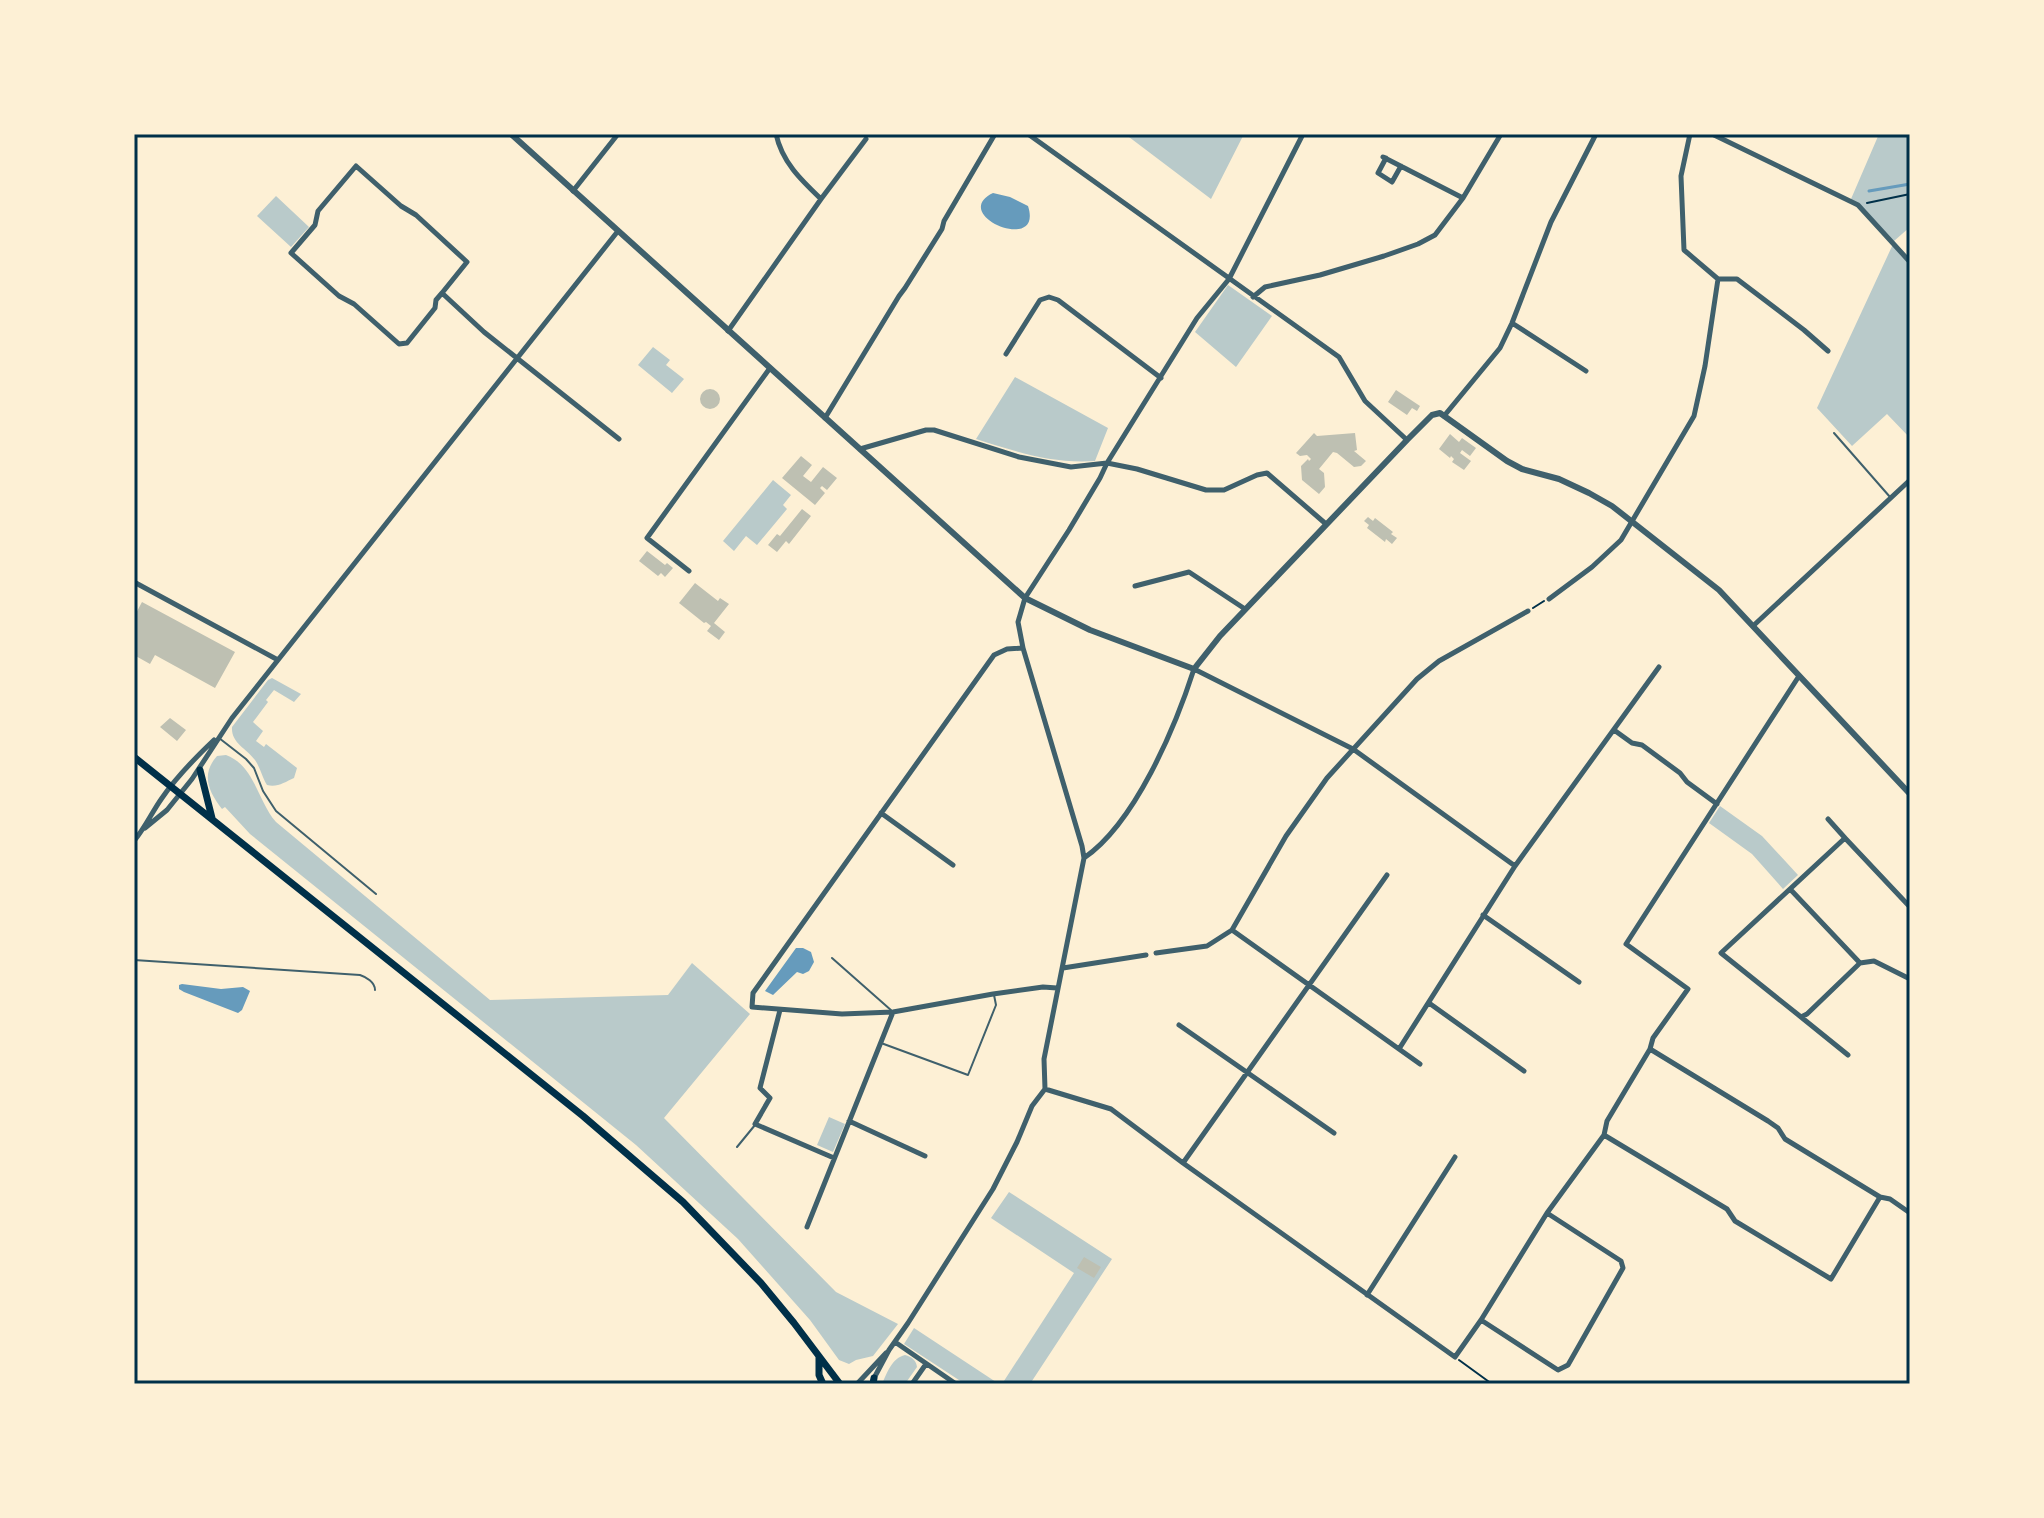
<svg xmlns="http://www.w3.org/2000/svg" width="2044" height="1518" font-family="'IBM Plex Sans',sans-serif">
<rect width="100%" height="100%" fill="#fdf0d5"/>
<path fill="#b9caca" d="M 1125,134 L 1244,134 L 1211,199 Z
M 1879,134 L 1910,134 L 1910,227 L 1894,241 L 1910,259 L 1910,438 L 1887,414 L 1852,446 L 1817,408 L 1894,242 L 1851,199 Z
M 276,196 L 309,227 L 291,247 L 257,216 Z
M 1228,285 L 1272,316 L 1236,367 L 1195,332 Z
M 653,347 L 670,360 L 666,365 L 684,379 L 672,393 L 638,365 Z
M 1015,377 L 1108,428 L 1095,461 C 1053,464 1017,452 976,439 Z
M 773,480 L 791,495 L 783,505 L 787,509 L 757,545 L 746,536 L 734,551 L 723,541 Z
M 272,678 L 301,694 L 294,702 L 274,690 L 266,700 L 268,702 L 253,722 L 263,731 L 256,741 L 264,747 L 266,744 L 297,768 L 294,778 C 285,782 277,788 267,785 C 262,777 260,767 255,760 C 246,748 231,743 232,727 L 268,680 Z
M 226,755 C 255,766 257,800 276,822 L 490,1000 L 668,995 L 692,963 L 750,1014 L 664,1118 L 836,1292 L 898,1324 L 873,1356 L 856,1360 L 849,1364 L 839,1360 L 810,1320 L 738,1239 L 636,1145 L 250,834 L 225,807 L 222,809 C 208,791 201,774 217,756 Z
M 1720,806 L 1762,836 L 1798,875 L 1783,889 L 1752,854 L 1709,823 Z
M 829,1117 L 845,1124 L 833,1152 L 817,1145 Z
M 1009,1192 L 1112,1259 L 1030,1384 L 1002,1384 L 1074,1273 L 991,1218 Z
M 914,1328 L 999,1384 L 965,1384 L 904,1344 Z
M 905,1355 C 912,1357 916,1360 917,1367 L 905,1384 L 882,1384 C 887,1373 892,1358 905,1355 Z"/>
<path fill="#669bbc" d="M 993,193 L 1010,197 L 1028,206 C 1044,255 948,215 993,193 Z
M 796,948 L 803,948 L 811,952 L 814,962 L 809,971 L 803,974 L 797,972 L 773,995 L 765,991 Z
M 182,984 L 221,989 L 243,987 L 250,991 L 242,1010 L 238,1013 L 184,992 L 179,989 L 179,985 Z"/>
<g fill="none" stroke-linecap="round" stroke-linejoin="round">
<path stroke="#669bbc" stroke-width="3" d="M 1869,191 L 1910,184"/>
</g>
<path fill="#bec0b2" d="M700 399a10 10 0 1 1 20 0a10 10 0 1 1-20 0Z
M 1396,390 L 1420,406 L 1417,411 L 1412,408 L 1407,415 L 1388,402 Z
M 1314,433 L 1317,436 L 1355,433 L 1357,450 L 1354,451 L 1366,461 L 1361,466 L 1354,467 L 1337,453 L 1333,452 L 1319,469 L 1324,473 L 1325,487 L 1319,494 L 1302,480 L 1301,466 L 1308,459 L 1309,461 L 1311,459 L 1307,455 L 1300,456 L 1296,453 Z
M 1450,434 L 1459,442 L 1462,438 L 1476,448 L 1470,456 L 1462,450 L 1460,453 L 1471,461 L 1464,470 L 1452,462 L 1454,459 L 1451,456 L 1450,458 L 1439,449 Z
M 801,456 L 812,465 L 803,476 L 811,482 L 823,467 L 837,478 L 827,490 L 822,486 L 820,488 L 825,493 L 815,505 L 782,478 Z
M 802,509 L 811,516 L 789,544 L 786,541 L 777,552 L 768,545 L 777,534 L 780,536 Z
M 1368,517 L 1373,521 L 1375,518 L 1393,532 L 1391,534 L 1397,538 L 1392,544 L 1386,539 L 1385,542 L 1367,528 L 1369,525 L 1364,521 Z
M 647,551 L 665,565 L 667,563 L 673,568 L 665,577 L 661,573 L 658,576 L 639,561 Z
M 695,583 L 718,601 L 720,598 L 729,604 L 714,623 L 725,632 L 719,640 L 707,631 L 711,626 L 706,622 L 704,623 L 679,603 Z
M 142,602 L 235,652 L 215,688 L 155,655 L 150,664 L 134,655 L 134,617 Z
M 170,718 L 186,730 L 177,741 L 160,727 Z
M 1084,1257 L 1101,1267 L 1094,1278 L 1077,1268 Z"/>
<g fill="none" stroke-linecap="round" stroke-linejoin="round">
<path stroke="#003049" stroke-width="2" d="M 1867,203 L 1910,194
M 1533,608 L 1544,601
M 1459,1360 L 1492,1384"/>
<path stroke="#3f606c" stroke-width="2" d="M 1834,433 L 1890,497
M 219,738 L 246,759 L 254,768 L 263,791 L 276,811 L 376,894
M 832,958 L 892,1011
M 134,960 L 360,975 C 366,977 375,982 375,990
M 881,1043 L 968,1075 L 996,1005 L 994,995
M 737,1147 L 755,1125"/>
<path stroke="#3f606c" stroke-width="5" d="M 1028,134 L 1339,357 L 1365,401 L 1407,440
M 1690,134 L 1681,176 L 1684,250 L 1718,279
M 1712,134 L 1858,205 L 1910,262
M 1383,157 L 1463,198
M 1386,158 L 1378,173 L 1392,182 L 1401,166
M 573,191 L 618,134
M 821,199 L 866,139
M 1718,279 L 1737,279 L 1804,330 L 1828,351
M 442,293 L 436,300 L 435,308 L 407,343 L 399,344 L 354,304 L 339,296 L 291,253 L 315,225 L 318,211 L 356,166 L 401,206 L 416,215 L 467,262 L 442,293 L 484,332 L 619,439
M 1253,297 L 1265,287 L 1320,275 L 1384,256 L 1418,244 L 1435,235 L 1463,198 L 1501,134
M 1512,323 L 1586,371
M 728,331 L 821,199 C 801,180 782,162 776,134
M 1006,354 L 1040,300 L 1049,297 L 1058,300 L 1161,378
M 1444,416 L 1500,348 L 1512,323 L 1551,222 L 1596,134
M 825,418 L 899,296 L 905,288 L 942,229 L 944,221 L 995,134
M 860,449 L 926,430 L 934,430 L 1019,457 L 1071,467 L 1107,463 L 1137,469 L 1206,490 L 1224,490 L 1257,475 L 1267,473 L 1326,524
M 689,571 L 647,538 L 770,368
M 134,582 L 278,660
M 1135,586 L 1189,572 L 1245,609
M 1549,599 L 1592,567 L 1621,540 L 1694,416 L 1705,366 L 1718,279
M 1753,626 L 1910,480
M 1023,648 L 1007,649 L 994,655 L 753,993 L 752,1007 L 842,1014 L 893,1012 L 993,994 L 1043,987 L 1057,988
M 1614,730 L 1632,743 L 1642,745 L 1680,773 L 1687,782 L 1717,804
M 881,813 L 953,865
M 1828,819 L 1845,838
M 145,828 L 167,810 L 192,779 L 232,718 L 618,231
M 134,841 C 145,828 152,812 162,798 C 177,776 195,758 214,740
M 1084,858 C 1135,823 1175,728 1194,669 L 1353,749 L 1515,866
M 1790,889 L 1860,963 L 1874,961 L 1910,979
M 1483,915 L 1579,982
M 1232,930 L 1420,1064
M 1156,953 L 1207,946 L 1232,930 L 1286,836 L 1327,778 L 1417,679 L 1439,661 L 1528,611
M 1860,963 L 1807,1014 L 1801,1017 L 1721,953 L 1845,838 L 1910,907
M 1063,968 L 1146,955
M 1429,1003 L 1524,1071
M 780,1010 L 760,1088 L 770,1098 L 755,1124 L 834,1158
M 1801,1017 L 1848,1055
M 1179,1025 L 1334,1133
M 1399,1049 L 1515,866 L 1659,667
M 1650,1049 L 1768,1121 L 1778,1128 L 1785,1139 L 1880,1197 L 1890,1199 L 1910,1213
M 1045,1089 L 1111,1109 L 1183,1163 L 1455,1357 L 1481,1320 L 1547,1213 L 1604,1135 L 1607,1121 L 1650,1049 L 1653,1038 L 1688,989 L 1626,944 L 1799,676
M 849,1121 L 925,1156
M 1604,1135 L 1727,1209 L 1735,1221 L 1831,1279 L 1880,1197
M 1183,1163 L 1387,875
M 807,1227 L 893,1012
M 1367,1295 L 1455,1157
M 1481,1320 L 1558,1370 L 1568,1365 L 1623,1268 L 1621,1261 L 1547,1213
M 895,1342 L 956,1384
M 873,1380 L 889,1350 L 908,1323 L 993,1189 L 1017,1142 L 1032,1106 L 1045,1089 L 1044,1059 L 1084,858 L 1082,846 L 1023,648 L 1018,622 L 1025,598 L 1069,530 L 1100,478 L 1107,463 L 1197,318 L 1229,279 L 1303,134
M 857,1384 L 886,1353
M 912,1384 L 926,1364"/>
<path stroke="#3f606c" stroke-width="6" d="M 511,134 L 1025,598 L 1090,630 L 1194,669 L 1220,636 L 1407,440 L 1432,415 L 1440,413 L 1507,461 L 1522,469 L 1559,479 L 1589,493 L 1612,506 L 1719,590 L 1910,794"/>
<path stroke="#003049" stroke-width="7" d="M 134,757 L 583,1116 L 683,1202 L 761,1283 L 794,1323 L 840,1384
M 200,770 L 212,818
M 819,1357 L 819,1375 L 823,1384
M 873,1384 L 874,1378"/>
</g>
<rect width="2044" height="1518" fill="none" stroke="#fdf0d5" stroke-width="272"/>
<rect x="136" y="136" width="1772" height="1246" fill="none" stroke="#003049" stroke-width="3"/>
</svg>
